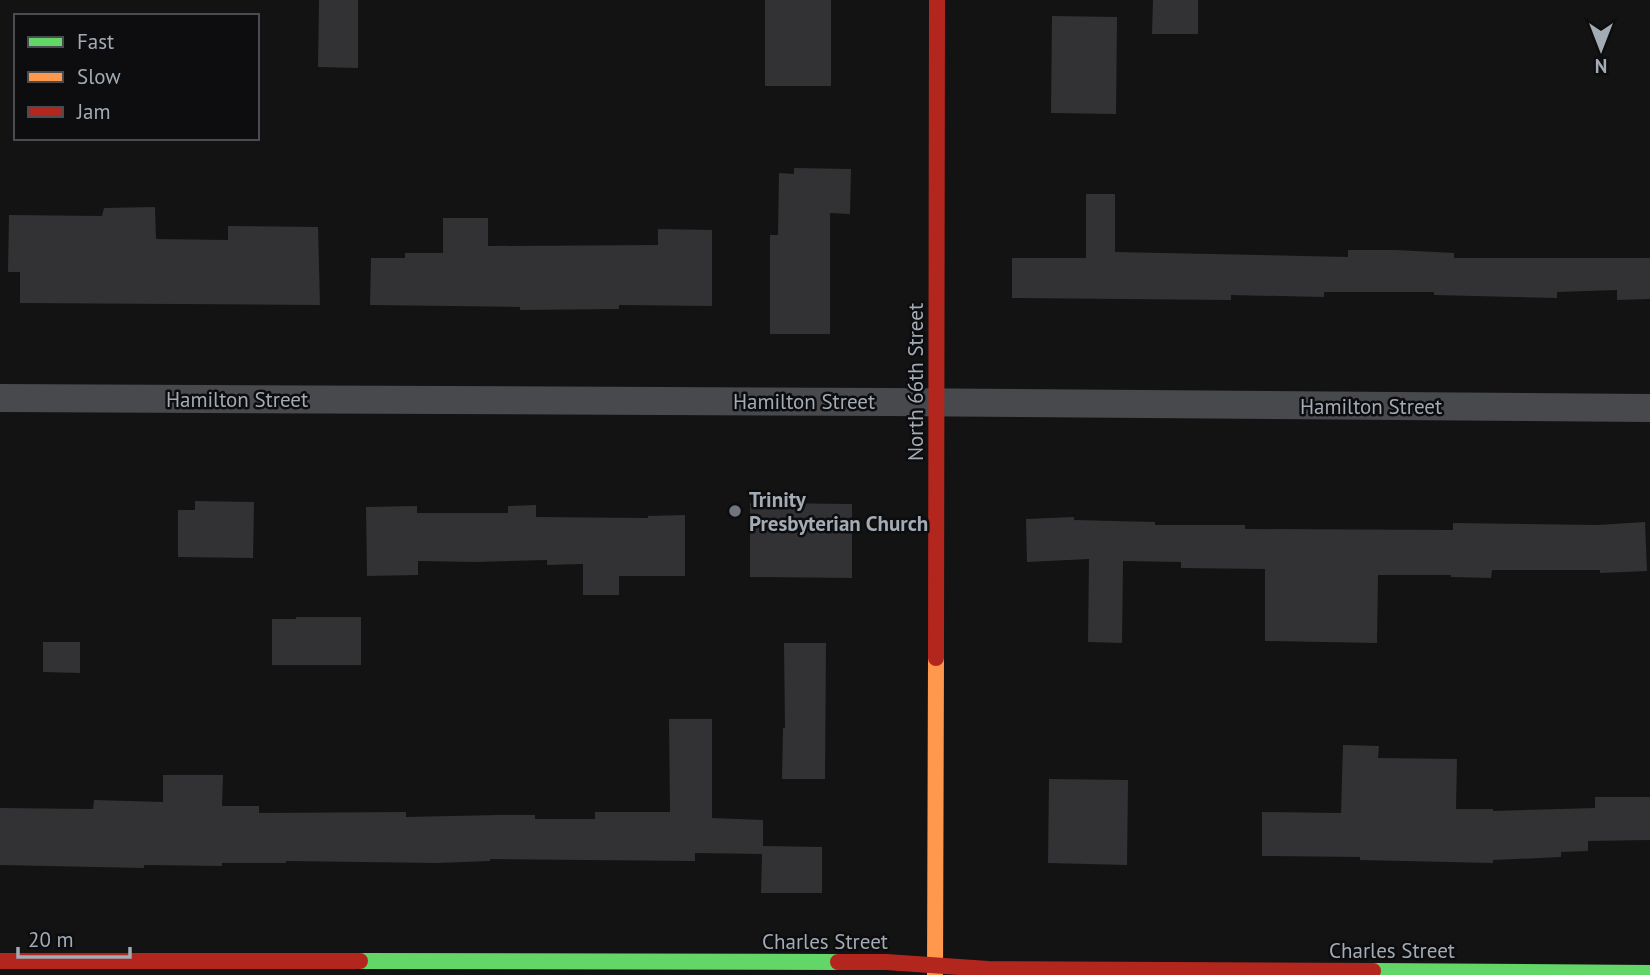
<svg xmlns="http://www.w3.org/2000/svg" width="1650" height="975" font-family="'PT Sans',sans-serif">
<rect width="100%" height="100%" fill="#131313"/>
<path fill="#323234" d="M 319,0 L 358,0 L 358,68 L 318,67 Z
M 765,0 L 831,0 L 831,86 L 765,86 Z
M 1153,0 L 1198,0 L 1198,34 L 1152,34 Z
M 1052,16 L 1117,17 L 1116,114 L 1051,113 Z
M 794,168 L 851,169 L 850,214 L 830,213 L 830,334 L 770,334 L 770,235 L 778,235 L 779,173 L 794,174 Z
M 1086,194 L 1115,194 L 1115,252 L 1348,257 L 1348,250 L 1396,250 L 1454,253 L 1454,258 L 1650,258 L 1650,299 L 1617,300 L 1617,290 L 1557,292 L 1557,298 L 1434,295 L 1434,292 L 1324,292 L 1324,297 L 1231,295 L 1231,300 L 1012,298 L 1012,258 L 1086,258 Z
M 155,207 L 156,239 L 228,240 L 228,226 L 318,227 L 320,305 L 20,303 L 20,272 L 8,272 L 9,215 L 102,216 L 104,208 Z
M 443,218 L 488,218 L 488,246 L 658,245 L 658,229 L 712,230 L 712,306 L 619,305 L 619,309 L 520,310 L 520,307 L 370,305 L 371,258 L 405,258 L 405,253 L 443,253 Z
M 195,501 L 254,502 L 253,558 L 178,557 L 178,510 L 195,510 Z
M 750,503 L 852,504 L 852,578 L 750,577 Z
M 536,505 L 536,517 L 648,518 L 648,516 L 685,515 L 685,576 L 619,576 L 619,595 L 583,595 L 583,564 L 547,565 L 547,560 L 475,562 L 418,561 L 418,575 L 367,576 L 366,507 L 417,506 L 417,513 L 508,513 L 508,506 Z
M 1074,517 L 1074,520 L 1155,522 L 1155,525 L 1245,525 L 1245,529 L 1453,530 L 1453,523 L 1598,525 L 1645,522 L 1647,571 L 1600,573 L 1600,570 L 1492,570 L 1491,578 L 1451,577 L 1451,575 L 1378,575 L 1377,643 L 1265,641 L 1265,569 L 1181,568 L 1181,562 L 1123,561 L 1122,643 L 1088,642 L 1089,559 L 1027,562 L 1026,519 Z
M 296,617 L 361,617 L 361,665 L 272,665 L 272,619 L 296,619 Z
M 43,642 L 80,642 L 80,673 L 43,672 Z
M 784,643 L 826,643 L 825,779 L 782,779 L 783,728 L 785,728 Z
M 669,719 L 712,719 L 712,818 L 763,820 L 763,846 L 822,847 L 822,893 L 761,893 L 762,854 L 695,853 L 695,861 L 490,859 L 490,861 L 437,863 L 286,861 L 286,863 L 222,863 L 222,866 L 144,865 L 144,868 L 0,865 L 0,808 L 93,809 L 94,800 L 163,802 L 163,775 L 223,775 L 222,806 L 259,806 L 259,813 L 406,812 L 406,817 L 498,815 L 535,815 L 535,819 L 595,819 L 595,812 L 670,812 Z
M 1343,745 L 1379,746 L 1378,758 L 1457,759 L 1456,809 L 1493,809 L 1493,811 L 1595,808 L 1595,797 L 1650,797 L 1650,840 L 1588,841 L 1588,851 L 1561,852 L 1561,857 L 1493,860 L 1493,863 L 1360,860 L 1360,857 L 1262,856 L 1262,812 L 1341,813 Z
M 1049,779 L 1128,780 L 1127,865 L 1048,863 Z"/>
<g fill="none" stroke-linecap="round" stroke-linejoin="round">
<path stroke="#47494c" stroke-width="28" d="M 0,398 L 888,402 L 1650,408"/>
<path stroke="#63d668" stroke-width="16" d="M 360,961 L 838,962
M 1373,971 L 1650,973"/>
<path stroke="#ff974d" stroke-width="16" d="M 935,975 L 936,658"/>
<path stroke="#b3261e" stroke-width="16" d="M 936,658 L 937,0
M 0,961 L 360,961
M 838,962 L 886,962 L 988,969 L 1373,971"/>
</g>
<circle fill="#71767c" stroke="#0d0d0f" stroke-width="2.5" cx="735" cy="511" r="7"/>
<g text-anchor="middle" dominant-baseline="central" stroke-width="5" stroke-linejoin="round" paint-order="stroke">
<g font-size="21" fill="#a3abb5" stroke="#0d0d0f">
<text transform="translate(915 382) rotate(-90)">North 66th Street</text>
<text x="237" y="399">Hamilton Street</text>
<text x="804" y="401">Hamilton Street</text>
<text x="1371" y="406">Hamilton Street</text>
<text x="825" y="941">Charles Street</text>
<text x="1392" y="950">Charles Street</text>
</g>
<g font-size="21" font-weight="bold" fill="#a3abb5" stroke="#0d0d0f" text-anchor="start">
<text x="749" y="499">Trinity<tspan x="749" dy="24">Presbyterian Church</tspan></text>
</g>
</g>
<rect x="14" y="14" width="245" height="126" fill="#0d0d0f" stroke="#494c51" stroke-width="2"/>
<rect x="28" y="37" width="35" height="10" fill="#63d668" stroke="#494c51" stroke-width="2"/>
<text x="77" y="49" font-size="21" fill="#a3abb5">Fast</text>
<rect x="28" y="72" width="35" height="10" fill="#ff974d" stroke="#494c51" stroke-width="2"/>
<text x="77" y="84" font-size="21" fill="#a3abb5">Slow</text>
<rect x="28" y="107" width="35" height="10" fill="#b3261e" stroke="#494c51" stroke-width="2"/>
<text x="77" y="119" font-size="21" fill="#a3abb5">Jam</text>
<g transform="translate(1601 49) rotate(180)" stroke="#0d0d0f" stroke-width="5" paint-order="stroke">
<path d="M0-5L12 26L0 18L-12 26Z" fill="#a3abb5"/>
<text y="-10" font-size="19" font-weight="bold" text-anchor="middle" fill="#a3abb5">N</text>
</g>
<path d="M18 947v10h112v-10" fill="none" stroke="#a3abb5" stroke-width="3.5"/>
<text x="28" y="947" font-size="21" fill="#a3abb5" stroke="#0d0d0f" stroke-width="5" paint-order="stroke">20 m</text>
</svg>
